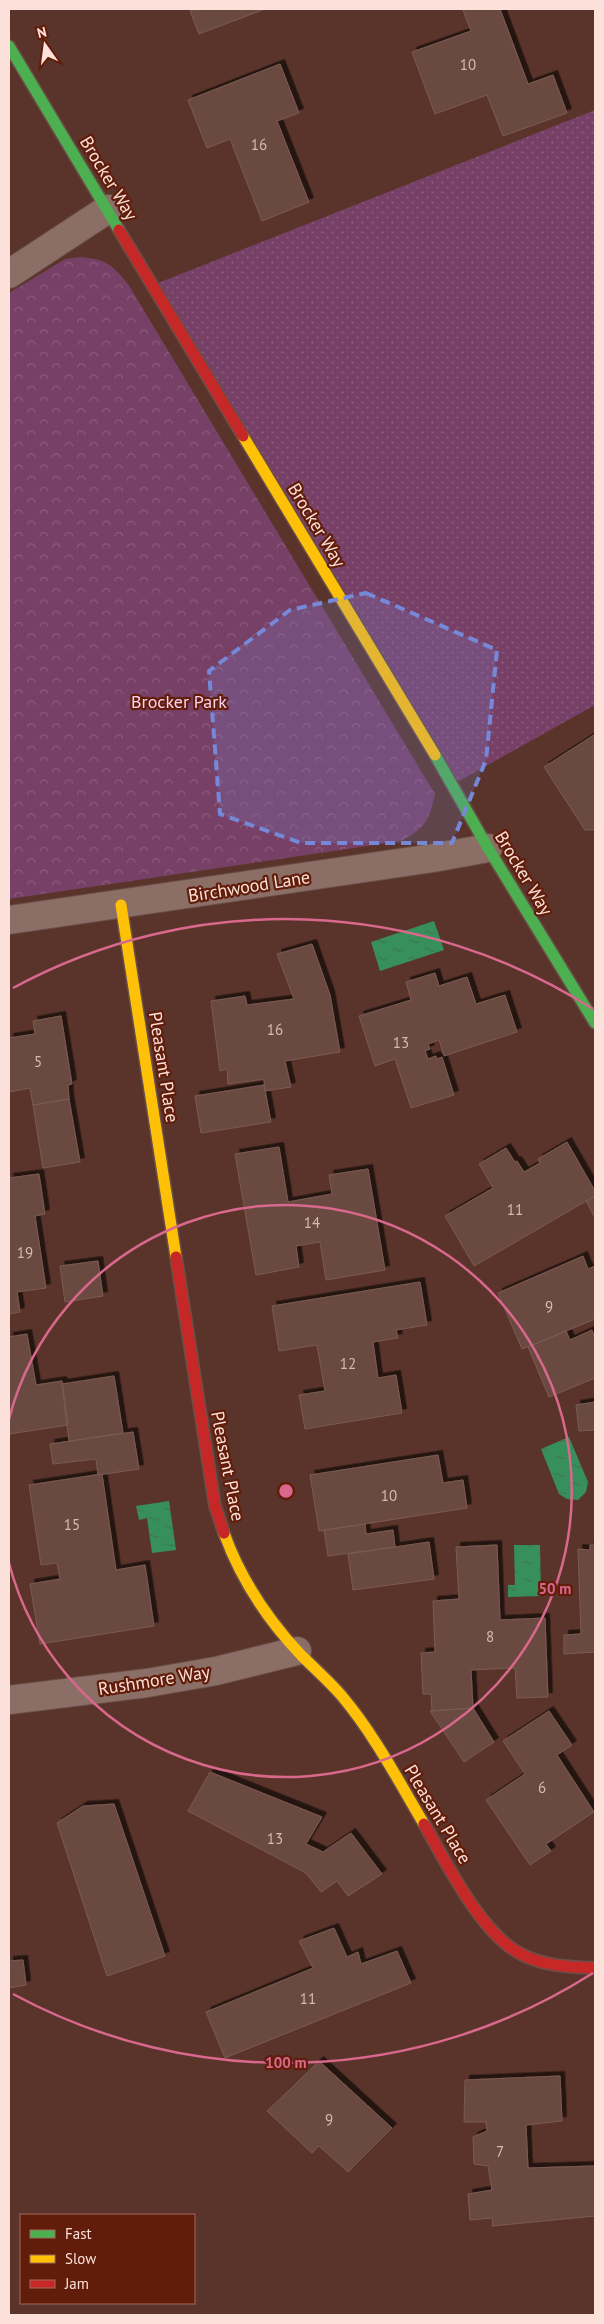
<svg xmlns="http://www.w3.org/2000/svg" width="604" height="2324" font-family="'PT Sans',sans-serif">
<defs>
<pattern id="grass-dots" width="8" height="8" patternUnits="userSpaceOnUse" patternTransform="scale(1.25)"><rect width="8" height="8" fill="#774066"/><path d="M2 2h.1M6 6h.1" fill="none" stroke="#8b5b7b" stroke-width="1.8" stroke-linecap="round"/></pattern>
<pattern id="park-crowns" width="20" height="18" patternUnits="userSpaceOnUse" patternTransform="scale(1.25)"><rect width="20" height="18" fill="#774066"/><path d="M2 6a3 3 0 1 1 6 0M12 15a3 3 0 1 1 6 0" fill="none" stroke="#8b5b7b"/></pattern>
<pattern id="water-ripples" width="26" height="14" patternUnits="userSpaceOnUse" patternTransform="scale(1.25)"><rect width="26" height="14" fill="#378f5c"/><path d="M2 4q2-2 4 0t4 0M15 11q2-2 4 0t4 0" fill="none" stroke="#3e7553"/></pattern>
<filter id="shadow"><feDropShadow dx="4.5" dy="-4.5" stdDeviation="0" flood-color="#0009"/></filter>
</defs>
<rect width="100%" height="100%" fill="#5a342a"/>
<path fill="url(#grass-dots)" d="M 595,110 L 595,705 L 452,785 L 153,285 Z"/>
<path fill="url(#park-crowns)" d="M 81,257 C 108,260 111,264 128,284 L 435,794 C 429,821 425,828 401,841 L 9,899 L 9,293 L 65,259 Z"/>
<path fill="url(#water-ripples)" d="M 434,921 L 444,950 L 380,971 L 371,942 Z
M 569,1437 L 588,1482 L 586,1492 L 578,1500 L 567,1499 L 559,1494 L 541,1449 Z
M 169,1501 L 176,1550 L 152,1553 L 147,1518 L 139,1520 L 136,1506 Z
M 514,1545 L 540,1545 L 541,1596 L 508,1597 L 508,1585 L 515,1585 Z"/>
<path fill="#6b4940" stroke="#7a5b53" filter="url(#shadow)" d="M 196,9 L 265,9 L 199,34 L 190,11 Z
M 467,9 L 500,9 L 528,84 L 553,75 L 567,113 L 503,136 L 487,95 L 435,114 L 412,52 L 471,31 L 463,10 Z
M 280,64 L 299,113 L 277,121 L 309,202 L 262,221 L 230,139 L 207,148 L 188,100 Z
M 594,735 L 595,830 L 585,830 L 544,767 Z
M 312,944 L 330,995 L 340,1052 L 285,1061 L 291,1087 L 265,1091 L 264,1079 L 228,1084 L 227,1069 L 220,1071 L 211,1001 L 245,996 L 247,1005 L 294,999 L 277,954 Z
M 435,973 L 439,986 L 467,977 L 476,1004 L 505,995 L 517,1032 L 444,1056 L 439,1040 L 428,1044 L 430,1049 L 425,1051 L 428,1059 L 436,1056 L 437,1059 L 442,1057 L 454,1095 L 411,1108 L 395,1059 L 375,1066 L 359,1016 L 411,1000 L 406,982 Z
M 61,1016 L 72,1084 L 68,1085 L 69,1099 L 33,1105 L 30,1088 L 9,1092 L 9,1038 L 35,1034 L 33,1021 Z
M 264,1085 L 271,1122 L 201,1133 L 195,1096 Z
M 69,1099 L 80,1162 L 43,1168 L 33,1105 Z
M 567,1142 L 595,1191 L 595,1196 L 474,1266 L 445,1216 L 493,1188 L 479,1164 L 506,1148 L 515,1162 L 517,1161 L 524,1172 L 540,1163 L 538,1159 Z
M 279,1147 L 288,1202 L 332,1194 L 329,1175 L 368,1169 L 385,1270 L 326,1280 L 320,1242 L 296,1246 L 299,1267 L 256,1275 L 235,1154 Z
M 39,1174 L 45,1214 L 35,1216 L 46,1288 L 17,1292 L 20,1312 L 9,1314 L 9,1178 Z
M 595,1196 L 595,1218 L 586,1201 Z
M 583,1256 L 588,1269 L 595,1266 L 595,1319 L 522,1349 L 498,1293 Z
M 98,1261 L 103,1296 L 65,1302 L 60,1266 Z
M 420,1282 L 427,1325 L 396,1330 L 398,1338 L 373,1342 L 378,1378 L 396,1375 L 402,1413 L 305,1429 L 299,1395 L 325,1391 L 317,1345 L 279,1351 L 272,1306 Z
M 592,1330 L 595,1339 L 595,1378 L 549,1397 L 528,1347 L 566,1331 L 570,1340 Z
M 27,1334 L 36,1385 L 62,1381 L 68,1425 L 9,1434 L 9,1337 Z
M 114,1376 L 123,1433 L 69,1441 L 62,1384 Z
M 595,1402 L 595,1430 L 579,1431 L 576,1405 Z
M 133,1432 L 139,1469 L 98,1475 L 96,1459 L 53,1464 L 50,1444 Z
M 438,1455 L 443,1483 L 463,1480 L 467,1508 L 319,1531 L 310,1475 Z
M 102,1474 L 116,1570 L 145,1565 L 154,1626 L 40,1644 L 30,1584 L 60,1579 L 57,1563 L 41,1565 L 29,1485 Z
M 365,1524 L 366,1534 L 393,1530 L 395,1547 L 328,1556 L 324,1530 Z
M 429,1542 L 434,1579 L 353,1590 L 348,1554 Z
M 497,1545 L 500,1620 L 545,1618 L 548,1697 L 517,1698 L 515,1668 L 471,1670 L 473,1708 L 432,1711 L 431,1694 L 423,1694 L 421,1653 L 435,1652 L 433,1601 L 459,1599 L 456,1547 Z
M 590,1545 L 595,1545 L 595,1652 L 564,1654 L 564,1635 L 581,1634 L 578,1549 L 590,1550 Z
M 473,1708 L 494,1742 L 464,1762 L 430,1711 Z
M 549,1711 L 572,1745 L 557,1755 L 594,1812 L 546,1844 L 551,1851 L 530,1865 L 486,1800 L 525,1774 L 503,1741 Z
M 210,1772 L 322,1817 L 306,1844 L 323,1852 L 351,1833 L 382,1874 L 348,1896 L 337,1881 L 321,1892 L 306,1873 L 188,1811 Z
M 114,1804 L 165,1956 L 107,1976 L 57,1823 L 83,1806 Z
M 334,1928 L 347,1957 L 358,1952 L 361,1964 L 397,1951 L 411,1983 L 225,2058 L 206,2012 L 313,1968 L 299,1941 Z
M 23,1960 L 26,1985 L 9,1988 L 9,1961 Z
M 319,2061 L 392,2128 L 348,2172 L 319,2146 L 312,2153 L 267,2111 Z
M 560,2076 L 562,2121 L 526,2125 L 528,2168 L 595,2166 L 595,2216 L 492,2226 L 493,2218 L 470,2220 L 468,2194 L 492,2190 L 488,2166 L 474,2164 L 473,2137 L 487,2131 L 486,2122 L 464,2122 L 465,2080 Z"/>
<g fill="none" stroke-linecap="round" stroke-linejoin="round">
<defs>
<path id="street" d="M 9,274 L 108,209
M 9,920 L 433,858 L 488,848
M 9,1700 L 147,1683 L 216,1671 L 297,1651"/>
<path id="fast" d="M 9,46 L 119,230
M 435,755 L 488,848 L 595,1023"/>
<path id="slow" d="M 243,436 L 435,755
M 121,905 L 176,1257
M 224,1533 C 241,1580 267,1619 301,1655 C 314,1668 329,1681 341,1695 C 374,1734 398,1780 424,1824"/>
<path id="jam" d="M 119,230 L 243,436
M 176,1257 L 215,1506 L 224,1533
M 424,1824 C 446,1862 481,1934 521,1954 C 543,1966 570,1967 595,1968"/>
</defs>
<use href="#street" stroke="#694f47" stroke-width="30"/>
<use href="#fast" stroke="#694f47" stroke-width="14"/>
<use href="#slow" stroke="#694f47" stroke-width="14"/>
<use href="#jam" stroke="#694f47" stroke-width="14"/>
<use href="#street" stroke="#8b6f67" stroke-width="28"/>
<use href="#fast" stroke="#4caf50" stroke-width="11"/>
<use href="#slow" stroke="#ffc107" stroke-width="11"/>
<use href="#jam" stroke="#c62828" stroke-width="11"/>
</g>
<path fill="#7689d8" fill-opacity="0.2" stroke="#7689d8" stroke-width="4" stroke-dasharray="10 6" stroke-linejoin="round" d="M 366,593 L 497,650 L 486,760 L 452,843 L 301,843 L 220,814 L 209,671 L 290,610 Z"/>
<g fill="none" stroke="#d9688d" stroke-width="2.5">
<path d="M9 1419A286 286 0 1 1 9 1563"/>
<path d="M593 1973A572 572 0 0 1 13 1994M13 988A572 572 0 0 1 593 1009"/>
</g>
<g text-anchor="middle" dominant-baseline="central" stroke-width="4.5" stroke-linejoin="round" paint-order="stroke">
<g font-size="15" fill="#d7bbb3">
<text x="468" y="64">10</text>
<text x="259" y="144">16</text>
<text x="275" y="1029">16</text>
<text x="401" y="1042">13</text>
<text x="38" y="1061">5</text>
<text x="515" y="1209">11</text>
<text x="312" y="1222">14</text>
<text x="25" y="1252">19</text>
<text x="549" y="1306">9</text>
<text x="348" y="1363">12</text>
<text x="389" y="1495">10</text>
<text x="72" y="1524">15</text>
<text x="490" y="1636">8</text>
<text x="542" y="1787">6</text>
<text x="275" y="1838">13</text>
<text x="308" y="1998">11</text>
<text x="329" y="2119">9</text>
<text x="500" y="2151">7</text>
</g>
<g font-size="18" fill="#fbe1d9" stroke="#621d0a">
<text transform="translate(109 178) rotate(59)">Brocker Way</text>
<text transform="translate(317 525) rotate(59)">Brocker Way</text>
<text transform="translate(524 873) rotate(59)">Brocker Way</text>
<text transform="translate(249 886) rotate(-9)">Birchwood Lane</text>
<text transform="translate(164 1067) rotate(81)">Pleasant Place</text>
<text transform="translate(228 1466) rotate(79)">Pleasant Place</text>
<text transform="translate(154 1680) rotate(-9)">Rushmore Way</text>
<text transform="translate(438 1814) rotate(59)">Pleasant Place</text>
</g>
<g font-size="18" fill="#fbd1f0" stroke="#621d0a">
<text x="179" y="701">Brocker Park</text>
</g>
</g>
<circle cx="286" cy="1491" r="8" fill="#d9688d" stroke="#621d0a" stroke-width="2.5"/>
<g font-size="15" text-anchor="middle" font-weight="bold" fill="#d9688d" stroke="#621d0a" stroke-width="4.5" stroke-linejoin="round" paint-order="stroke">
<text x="555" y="1594">50 m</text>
<text x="286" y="2068">100 m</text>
</g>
<rect width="604" height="2324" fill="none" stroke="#fbe1d9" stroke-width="20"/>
<rect x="20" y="2214" width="175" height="90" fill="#621d0a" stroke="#9f6b5d"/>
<rect x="30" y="2230" width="25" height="8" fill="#4caf50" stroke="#9f6b5d"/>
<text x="65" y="2239" font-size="15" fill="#fbe1d9">Fast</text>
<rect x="30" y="2255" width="25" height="8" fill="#ffc107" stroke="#9f6b5d"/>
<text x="65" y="2264" font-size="15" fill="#fbe1d9">Slow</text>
<rect x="30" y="2280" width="25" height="8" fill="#c62828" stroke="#9f6b5d"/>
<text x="65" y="2289" font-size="15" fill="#fbe1d9">Jam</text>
<g transform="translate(45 45) rotate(346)" stroke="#621d0a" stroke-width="4" paint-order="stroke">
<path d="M0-4L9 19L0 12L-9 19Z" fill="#fbe1d9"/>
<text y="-8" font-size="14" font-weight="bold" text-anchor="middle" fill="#fbe1d9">N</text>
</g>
</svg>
